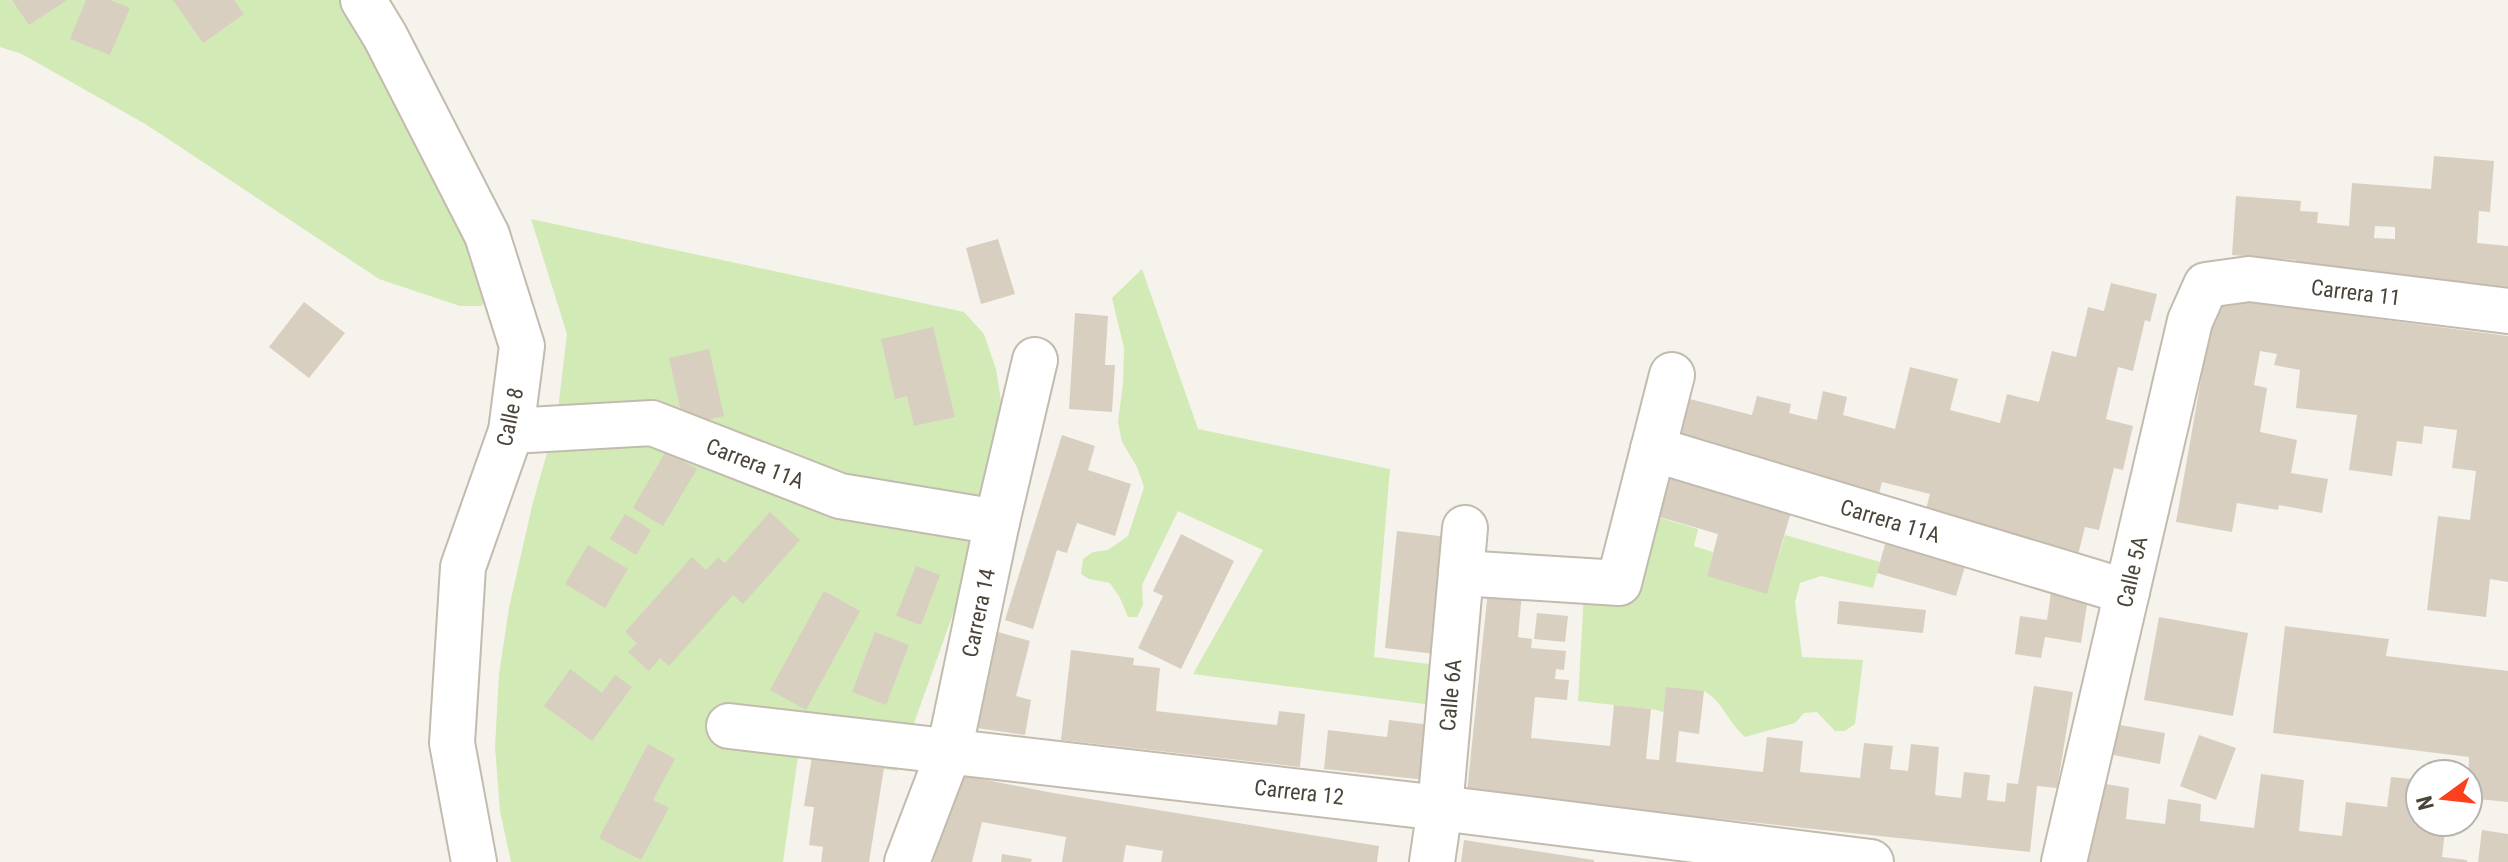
<svg xmlns="http://www.w3.org/2000/svg" width="2508" height="862" font-family="'Roboto Condensed',sans-serif">
<rect width="100%" height="100%" fill="#f6f3ec"/>
<path fill="#d2eab5" d="M 0,0 L 356,0 L 494,293 L 481,306 L 460,306 L 379,279 L 147,125 L 22,54 L 0,47 Z
M 531,219 L 964,312 L 984,334 L 996,369 L 1004,419 L 983,530 L 897,771 L 798,756 L 783,862 L 511,862 L 500,811 L 495,747 L 499,674 L 509,608 L 532,506 L 557,418 L 567,334 Z
M 1142,269 L 1198,429 L 1390,469 L 1374,657 L 1437,665 L 1432,705 L 1193,674 L 1263,550 L 1178,511 L 1142,585 L 1143,605 L 1137,617 L 1128,617 L 1120,598 L 1110,583 L 1089,579 L 1081,574 L 1083,559 L 1093,552 L 1108,550 L 1128,536 L 1144,487 L 1137,467 L 1122,442 L 1118,422 L 1123,383 L 1124,348 L 1112,298 Z
M 1641,512 L 1698,529 L 1694,546 L 1713,552 L 1707,576 L 1767,593 L 1785,535 L 1880,562 L 1873,588 L 1821,576 L 1800,583 L 1795,602 L 1802,657 L 1863,660 L 1855,724 L 1845,731 L 1835,731 L 1817,712 L 1804,713 L 1795,723 L 1745,737 C 1727,721 1724,703 1704,691 L 1664,712 L 1651,709 L 1578,701 L 1584,592 Z"/>
<path fill="#d8cfc1" fill-rule="evenodd" d="M 12,0 L 67,0 L 29,25 Z
M 86,0 L 110,0 L 130,8 L 110,55 L 70,39 Z
M 173,0 L 234,0 L 244,14 L 203,43 Z
M 2434,156 L 2494,161 L 2490,212 L 2479,211 L 2477,243 L 2508,246 L 2508,288 L 2425,278 L 2296,268 L 2296,260 L 2232,255 L 2236,196 L 2301,201 L 2300,211 L 2318,212 L 2317,223 L 2349,226 L 2352,183 L 2431,189 ZM 2375,226 L 2395,227 L 2395,239 L 2374,238 Z
M 998,239 L 1015,294 L 981,304 L 966,248 Z
M 2111,283 L 2157,294 L 2150,322 L 2145,320 L 2133,371 L 2118,367 L 2106,419 L 2133,426 L 2123,470 L 2114,468 L 2099,530 L 2085,527 L 2078,555 L 2022,542 L 2023,538 L 1925,513 L 1930,494 L 1882,482 L 1879,493 L 1671,441 L 1682,397 L 1752,415 L 1757,396 L 1791,404 L 1789,413 L 1817,420 L 1823,391 L 1847,397 L 1843,415 L 1895,429 L 1910,367 L 1958,379 L 1950,410 L 2000,423 L 2007,394 L 2039,402 L 2052,351 L 2076,357 L 2088,307 L 2104,311 Z
M 2216,294 L 2308,310 L 2508,336 L 2508,582 L 2490,579 L 2486,617 L 2427,610 L 2438,516 L 2470,520 L 2476,471 L 2452,468 L 2457,430 L 2424,426 L 2422,444 L 2397,441 L 2392,476 L 2349,470 L 2357,415 L 2296,408 L 2300,370 L 2274,365 L 2277,354 L 2260,351 L 2254,385 L 2267,388 L 2260,432 L 2297,440 L 2291,473 L 2328,479 L 2322,513 L 2279,505 L 2278,510 L 2237,503 L 2232,532 L 2176,522 Z
M 304,302 L 345,333 L 309,378 L 269,347 Z
M 1075,313 L 1108,316 L 1105,365 L 1115,365 L 1112,412 L 1069,409 Z
M 933,327 L 955,417 L 914,426 L 907,396 L 895,399 L 881,339 Z
M 709,349 L 724,416 L 684,425 L 669,358 Z
M 1062,435 L 1095,446 L 1088,470 L 1131,484 L 1115,536 L 1077,523 L 1067,553 L 1057,550 L 1033,629 L 1005,620 Z
M 666,451 L 697,469 L 663,526 L 633,508 Z
M 1661,463 L 1794,502 L 1767,594 L 1707,576 L 1718,534 L 1646,513 Z
M 770,512 L 800,540 L 743,604 L 733,595 L 669,666 L 660,658 L 649,671 L 628,652 L 637,643 L 625,632 L 692,557 L 706,570 L 718,557 L 725,563 Z
M 625,514 L 651,530 L 636,555 L 610,539 Z
M 1889,530 L 1969,553 L 1956,596 L 1877,573 Z
M 1397,531 L 1448,537 L 1435,654 L 1385,648 Z
M 1181,534 L 1234,561 L 1181,669 L 1138,648 L 1163,596 L 1153,591 Z
M 588,545 L 628,569 L 605,608 L 565,584 Z
M 916,566 L 940,575 L 921,625 L 896,616 Z
M 1488,590 L 1522,593 L 1518,637 L 1532,639 L 1531,648 L 1566,651 L 1564,670 L 1556,669 L 1555,679 L 1569,680 L 1567,700 L 1535,697 L 1531,738 L 1610,746 L 1614,705 L 1651,709 L 1646,759 L 1659,760 L 1666,687 L 1704,691 L 1699,734 L 1679,731 L 1676,762 L 1763,772 L 1767,737 L 1803,741 L 1800,772 L 1860,778 L 1864,743 L 1893,746 L 1890,769 L 1908,771 L 1911,744 L 1939,747 L 1935,795 L 1961,798 L 1964,772 L 1990,775 L 1987,800 L 2005,802 L 2007,783 L 2018,784 L 2034,686 L 2073,692 L 2057,788 L 2037,786 L 2030,852 L 1467,792 Z
M 824,591 L 860,611 L 806,710 L 770,690 Z
M 2051,592 L 2088,598 L 2081,643 L 2045,637 L 2041,658 L 2015,654 L 2020,616 L 2047,620 Z
M 1839,601 L 1926,610 L 1923,633 L 1837,624 Z
M 1537,613 L 1568,616 L 1565,642 L 1534,639 Z
M 2159,617 L 2248,633 L 2233,716 L 2144,700 Z
M 2285,626 L 2389,639 L 2386,656 L 2508,671 L 2508,802 L 2468,798 L 2469,757 L 2273,733 Z
M 875,632 L 909,645 L 886,705 L 852,692 Z
M 998,632 L 1030,641 L 1016,696 L 1031,700 L 1025,735 L 970,727 Z
M 1071,650 L 1134,658 L 1133,665 L 1160,668 L 1156,711 L 1277,725 L 1279,711 L 1305,714 L 1300,767 L 1061,740 Z
M 570,669 L 602,693 L 615,675 L 632,687 L 592,741 L 544,706 Z
M 1389,720 L 1431,725 L 1426,780 L 1324,769 L 1328,730 L 1387,737 Z
M 2109,723 L 2165,733 L 2160,764 L 2103,753 Z
M 2199,735 L 2236,748 L 2216,800 L 2180,786 Z
M 648,744 L 675,759 L 653,800 L 669,808 L 641,860 L 599,838 Z
M 812,757 L 884,768 L 869,862 L 821,862 L 823,847 L 809,845 L 814,807 L 804,806 Z
M 956,774 L 1053,793 L 1379,846 L 1377,862 L 1161,862 L 1163,851 L 1126,845 L 1123,862 L 1062,862 L 1066,837 L 982,822 L 972,862 L 933,862 Z
M 2261,774 L 2304,780 L 2299,831 L 2342,836 L 2346,802 L 2387,807 L 2391,777 L 2420,780 L 2420,822 L 2446,822 L 2442,857 L 2467,860 L 2467,862 L 2087,862 L 2100,783 L 2129,788 L 2126,819 L 2165,824 L 2168,799 L 2201,804 L 2200,821 L 2254,828 Z
M 2482,830 L 2508,834 L 2508,862 L 2478,862 Z
M 1464,840 L 1594,860 L 1594,862 L 1461,862 Z
M 1002,854 L 1032,859 L 1031,862 L 1001,862 Z"/>
<g fill="none" stroke-linecap="round" stroke-linejoin="round">
<defs>
<g id="street">
<path d="M 363,0 L 385,36 L 487,235 L 522,346 L 511,431 L 463,567 L 452,743 L 474,862"/>
<path id="s1" d="M 511,431 L 652,423 L 840,496 L 997,522"/>
<path id="s2" d="M 1653,449 L 2127,592"/>
<path d="M 1461,573 L 1619,583 L 1672,375"/>
<path id="s3" d="M 729,726 L 1440,808 L 1871,862"/>
<path id="s4" d="M 907,862 L 949,752 L 997,522 L 1035,360"/>
<path id="s5" d="M 1432,862 L 1440,808 L 1465,528"/>
<path id="s6" d="M 2064,862 L 2190,321 L 2206,285 L 2249,279 L 2508,311"/>
</g>
</defs>
<use href="#street" stroke="#c2bbae" stroke-width="48"/>
<use href="#street" stroke="#fff" stroke-width="44"/>
</g>
<g text-anchor="middle" dominant-baseline="central" stroke-width="8" stroke-linejoin="round" paint-order="stroke">
<g font-size="22" fill="#4b4439" stroke="#fff">
<text stroke="none"><textPath href="#s6" startOffset="746">Carrera 11</textPath></text>
<text transform="translate(510 417) rotate(-78)">Calle 8</text>
<text stroke="none"><textPath href="#s1" startOffset="252">Carrera 11A</textPath></text>
<text stroke="none"><textPath href="#s2" startOffset="248">Carrera 11A</textPath></text>
<text stroke="none"><textPath href="#s6" startOffset="298">Calle 5A</textPath></text>
<text stroke="none"><textPath href="#s4" startOffset="260">Carrera 14</textPath></text>
<text stroke="none"><textPath href="#s5" startOffset="168">Calle 6A</textPath></text>
<text stroke="none"><textPath href="#s3" startOffset="574">Carrera 12</textPath></text>
</g>
</g>
<g transform="translate(2444 798) rotate(255)"><circle r="38" fill="#ffffff" stroke="#b7b4b0" stroke-width="2"/>
<path d="M0-6L14 30L0 20L-14 30Z" fill="#fc3f1d"/>
<text y="-12" font-size="22" font-weight="bold" text-anchor="middle" fill="#4b4439">N</text>
</g>
</svg>
